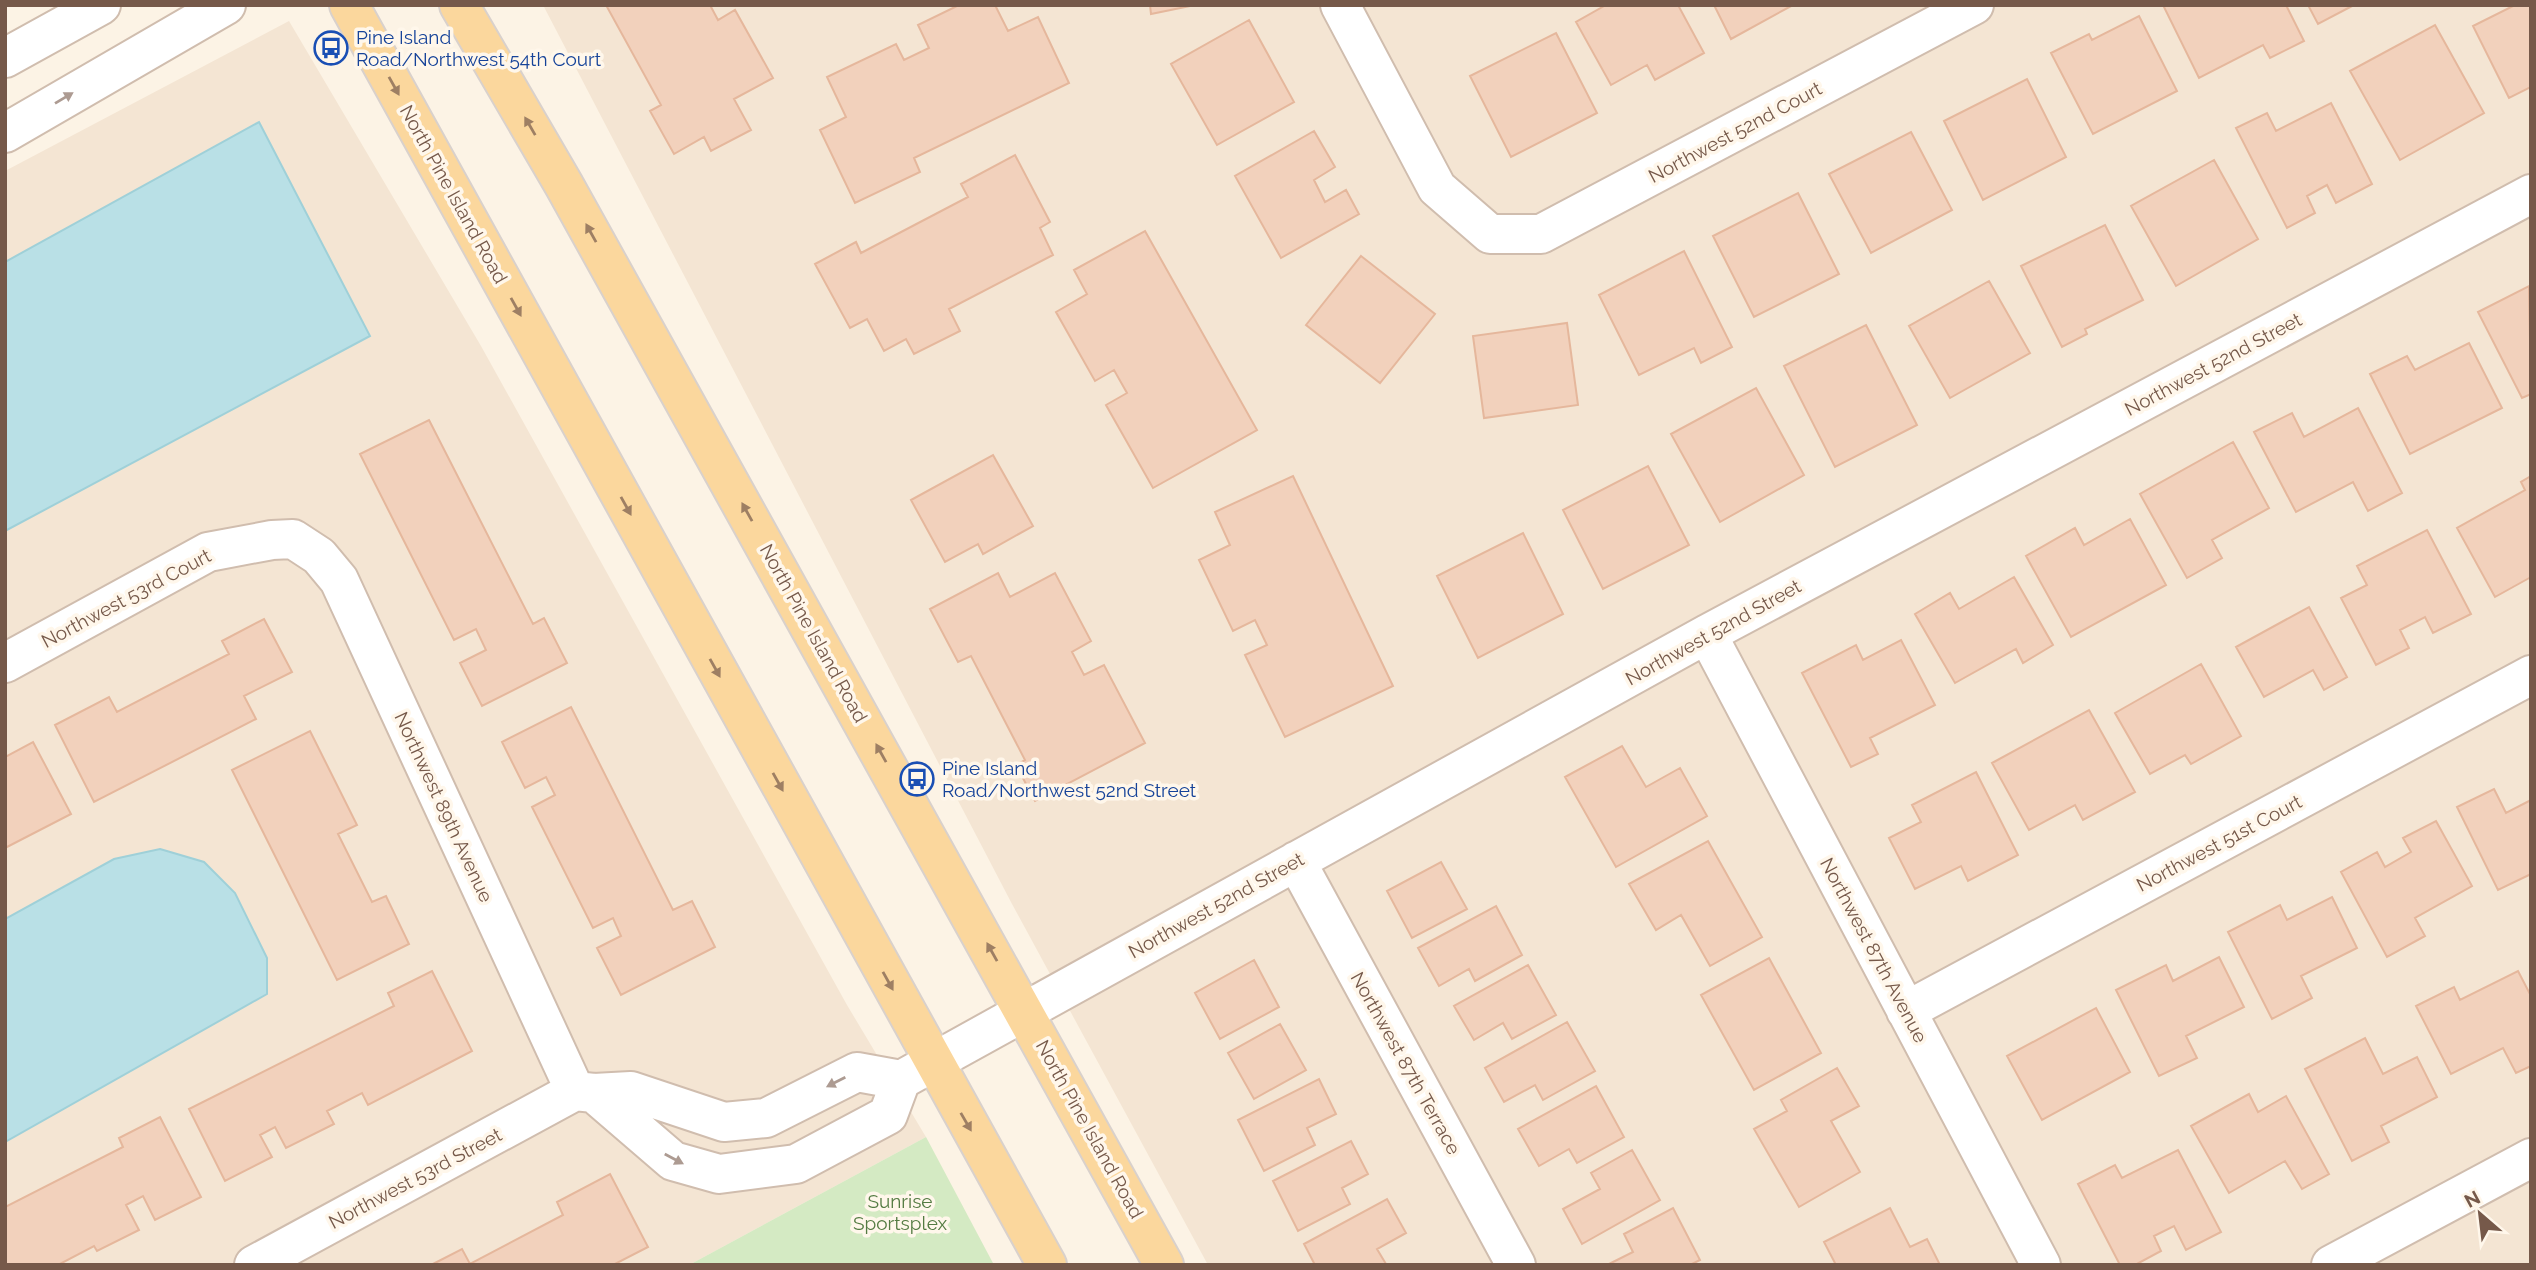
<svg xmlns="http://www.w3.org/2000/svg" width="2536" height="1270" font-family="Raleway,sans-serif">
<rect width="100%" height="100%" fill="#fcf3e5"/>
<path fill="#f4e5d3" d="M 543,5 L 2531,5 L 2531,1265 L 1208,1265 L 1012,904 Z
M 289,21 L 481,346 L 847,1005 L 926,1137 L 689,1265 L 5,1265 L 5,171 Z"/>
<path fill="#d4eac3" d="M 926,1137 L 994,1265 L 689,1265 Z"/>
<path fill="#b9e0e6" stroke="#9fd0d8" stroke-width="2" d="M 259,122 L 370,336 L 5,531 L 5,262 Z
M 160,849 L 204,862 L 235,893 L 267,958 L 267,994 L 5,1142 L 5,919 L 114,859 Z"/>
<path fill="#f2d1bc" stroke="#e5b79c" stroke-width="2" d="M 606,5 L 710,5 L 718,20 L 735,10 L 773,78 L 734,99 L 751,130 L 711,151 L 704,137 L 674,154 L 650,111 L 661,105 Z
M 959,5 L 995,5 L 1008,31 L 1038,17 L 1069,83 L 914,158 L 920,172 L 855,203 L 820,130 L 846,117 L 827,77 L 896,44 L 904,60 L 929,48 L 918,25 Z
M 1150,5 L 1195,5 L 1151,14 Z
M 1606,5 L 1678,5 L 1704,53 L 1655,80 L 1647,65 L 1611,85 L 1576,22 Z
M 1714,5 L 1793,5 L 1731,39 Z
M 2163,5 L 2286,5 L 2304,41 L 2270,58 L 2263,45 L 2199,78 Z
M 2308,5 L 2354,5 L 2318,24 Z
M 2515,5 L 2531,5 L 2531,87 L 2509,98 L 2473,26 Z
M 2139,16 L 2177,91 L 2093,134 L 2051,53 L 2089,34 L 2092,40 Z
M 1249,20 L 1294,102 L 1217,145 L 1171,64 Z
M 2435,25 L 2484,113 L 2400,160 L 2350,71 Z
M 1556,33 L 1597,113 L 1511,157 L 1470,76 Z
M 2027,79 L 2066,157 L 1983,200 L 1944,121 Z
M 2331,103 L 2372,184 L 2336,203 L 2327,185 L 2307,196 L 2315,213 L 2287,228 L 2236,128 L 2267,113 L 2276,131 Z
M 1314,131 L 1335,167 L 1314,180 L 1325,202 L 1346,190 L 1359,214 L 1281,258 L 1235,176 Z
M 1911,132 L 1952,210 L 1871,253 L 1829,174 Z
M 1015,155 L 1050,222 L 1040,228 L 1053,255 L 949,309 L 960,331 L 914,354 L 906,339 L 884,351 L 867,319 L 850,328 L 815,264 L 856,242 L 861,253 L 968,197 L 961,184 Z
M 2214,160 L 2258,239 L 2176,286 L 2131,206 Z
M 1798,193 L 1839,274 L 1754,317 L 1713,236 Z
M 2105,225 L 2143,300 L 2085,329 L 2087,334 L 2062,347 L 2021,266 Z
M 1145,231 L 1257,430 L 1153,488 L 1106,405 L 1127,393 L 1114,370 L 1095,381 L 1056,312 L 1087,294 L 1074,270 Z
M 1684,251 L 1732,347 L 1701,363 L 1694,348 L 1639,375 L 1599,295 Z
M 1361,256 L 1435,314 L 1380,383 L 1306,325 Z
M 1989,281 L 2030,353 L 1950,398 L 1909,326 Z
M 2529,286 L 2531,394 L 2522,398 L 2478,312 Z
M 1567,323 L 1578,405 L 1484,418 L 1473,336 Z
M 1866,325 L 1917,425 L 1835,467 L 1784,366 Z
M 2469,343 L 2502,408 L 2410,454 L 2370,374 L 2407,356 L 2415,370 Z
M 1756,388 L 1804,475 L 1720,522 L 1671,434 Z
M 2358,408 L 2402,493 L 2368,511 L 2353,482 L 2296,512 L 2254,432 L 2292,413 L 2304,437 Z
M 429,420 L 533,624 L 544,618 L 567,663 L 482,706 L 460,663 L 486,650 L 476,629 L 454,640 L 360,454 Z
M 2233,442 L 2269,508 L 2212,540 L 2222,558 L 2187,578 L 2140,494 Z
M 993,455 L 1033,526 L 983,554 L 978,544 L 945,562 L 911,500 Z
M 1648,466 L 1689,545 L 1603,589 L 1563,510 Z
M 1293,476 L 1393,686 L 1285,737 L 1245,655 L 1267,645 L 1255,620 L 1233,631 L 1199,560 L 1230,545 L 1215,512 Z
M 2531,476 L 2531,577 L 2495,597 L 2457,528 L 2525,490 L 2521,482 Z
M 2130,519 L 2166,585 L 2071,637 L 2026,556 L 2075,528 L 2084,545 Z
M 2427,530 L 2471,614 L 2433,633 L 2425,617 L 2400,630 L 2409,648 L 2376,665 L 2341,598 L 2367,585 L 2357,566 Z
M 1523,533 L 1563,614 L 1478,658 L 1437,576 Z
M 998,573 L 1010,597 L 1055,573 L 1091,641 L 1072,652 L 1084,675 L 1104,665 L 1145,743 L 1035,801 L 1016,765 L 1025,760 L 971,656 L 958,662 L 930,609 Z
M 2014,577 L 2053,645 L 2023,663 L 2016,649 L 1955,683 L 1915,614 L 1950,593 L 1959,609 Z
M 2309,607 L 2347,677 L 2324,690 L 2313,670 L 2264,697 L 2236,647 Z
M 264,619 L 292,672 L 244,696 L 256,719 L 94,802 L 55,725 L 109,697 L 117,712 L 229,654 L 222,641 Z
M 1901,640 L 1935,705 L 1870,738 L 1878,754 L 1851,767 L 1802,673 L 1856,645 L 1863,660 Z
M 2201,664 L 2241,736 L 2191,764 L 2185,755 L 2150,774 L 2115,713 Z
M 571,707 L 673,910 L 692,901 L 715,947 L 621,995 L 597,948 L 621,936 L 613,918 L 593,928 L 532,807 L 555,795 L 546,777 L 525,788 L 502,742 Z
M 2089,710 L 2135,792 L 2083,820 L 2075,805 L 2029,830 L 1992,763 Z
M 310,731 L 357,825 L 338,834 L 372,902 L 386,896 L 409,944 L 337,980 L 232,770 Z
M 33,742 L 71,814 L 5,848 L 5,757 Z
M 1622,746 L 1646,787 L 1680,768 L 1707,816 L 1616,867 L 1565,777 Z
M 1976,772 L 2018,855 L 1968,881 L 1961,866 L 1915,889 L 1889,838 L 1921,822 L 1912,805 Z
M 2494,789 L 2506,813 L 2531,800 L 2531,874 L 2498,890 L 2457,807 Z
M 2436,821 L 2472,886 L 2415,918 L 2425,936 L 2387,957 L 2341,872 L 2377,852 L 2385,867 L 2411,852 L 2403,838 Z
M 1708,841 L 1762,937 L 1710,966 L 1681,915 L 1656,930 L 1629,884 Z
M 1441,862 L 1467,909 L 1412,938 L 1387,891 Z
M 2332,897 L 2357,948 L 2301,976 L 2312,998 L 2272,1019 L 2228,932 L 2280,905 L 2287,920 Z
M 1496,906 L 1522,955 L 1475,981 L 1469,969 L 1439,986 L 1418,948 Z
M 2219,957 L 2244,1007 L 2186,1036 L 2197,1058 L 2159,1076 L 2116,990 L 2166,965 L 2173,981 Z
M 1769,958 L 1821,1053 L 1754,1090 L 1701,995 Z
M 1254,960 L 1279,1007 L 1220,1039 L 1195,993 Z
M 1528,965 L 1556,1015 L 1512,1039 L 1503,1023 L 1474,1040 L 1454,1006 Z
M 432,971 L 472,1051 L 368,1105 L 362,1093 L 327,1111 L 334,1124 L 286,1148 L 275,1127 L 260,1135 L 272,1157 L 225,1181 L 189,1109 L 394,1006 L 388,993 Z
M 2518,971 L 2531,996 L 2531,1066 L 2516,1073 L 2503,1048 L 2451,1074 L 2416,1006 L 2454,987 L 2460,1000 Z
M 2096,1008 L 2130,1072 L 2042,1120 L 2007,1056 Z
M 1567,1022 L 1595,1071 L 1543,1100 L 1535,1085 L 1504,1102 L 1485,1068 Z
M 1280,1024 L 1306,1070 L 1254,1099 L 1228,1053 Z
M 2365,1038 L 2383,1074 L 2417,1057 L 2437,1097 L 2381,1126 L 2389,1142 L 2352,1161 L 2305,1069 Z
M 1837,1068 L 1859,1106 L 1831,1121 L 1860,1172 L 1799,1207 L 1754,1129 L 1787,1111 L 1781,1100 Z
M 1319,1079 L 1336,1114 L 1307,1128 L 1315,1145 L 1264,1171 L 1238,1120 Z
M 1596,1086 L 1624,1137 L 1577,1163 L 1569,1149 L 1539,1166 L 1518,1129 Z
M 2249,1094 L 2258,1112 L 2286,1096 L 2329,1174 L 2302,1189 L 2285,1161 L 2229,1193 L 2191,1126 Z
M 160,1117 L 201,1197 L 155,1220 L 143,1196 L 126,1205 L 139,1230 L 97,1251 L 94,1246 L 58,1265 L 5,1265 L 5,1207 L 123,1147 L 119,1138 Z
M 1351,1141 L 1368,1174 L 1342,1188 L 1350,1204 L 1298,1231 L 1273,1181 Z
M 1632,1150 L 1660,1200 L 1582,1244 L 1563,1209 L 1600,1189 L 1591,1173 Z
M 2178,1150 L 2221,1232 L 2186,1250 L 2174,1226 L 2154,1236 L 2161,1251 L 2135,1265 L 2120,1265 L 2078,1184 L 2115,1165 L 2122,1178 Z
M 610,1174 L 648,1247 L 613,1265 L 431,1265 L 462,1249 L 470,1264 L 563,1215 L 557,1202 Z
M 1387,1199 L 1406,1233 L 1377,1249 L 1386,1264 L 1315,1265 L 1304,1244 Z
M 1673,1208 L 1700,1260 L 1690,1265 L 1607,1265 L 1633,1252 L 1624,1234 Z
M 1890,1208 L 1910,1247 L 1927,1239 L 1940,1265 L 1836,1265 L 1824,1242 Z"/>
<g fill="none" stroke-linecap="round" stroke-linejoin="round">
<defs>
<path id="minor" d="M 1340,5 L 1437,188 L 1490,234 L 1541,234 L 1974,5
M 5,58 L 101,5
M 5,133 L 226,5
M 1707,634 L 2041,1265
M 5,663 L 208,552 L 272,540 L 293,539 L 319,556 L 339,580 L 575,1091
M 1296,861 L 1516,1265
M 1906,1011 L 2531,675
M 575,1091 L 594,1093 L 631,1091 L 724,1122 L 766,1118 L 857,1072 L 901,1080 L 1707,634 L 2531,194
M 594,1093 L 673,1161 L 719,1174 L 796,1164 L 888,1115 L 901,1080
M 254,1265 L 575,1091
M 2331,1265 L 2531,1158"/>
<path id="major" d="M 349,5 L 1047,1265
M 459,5 L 564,185 L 1164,1265"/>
</defs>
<use href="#minor" stroke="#d0bdae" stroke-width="42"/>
<use href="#major" stroke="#d9d1cc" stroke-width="42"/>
<use href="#minor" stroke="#fff" stroke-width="38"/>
<use href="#major" stroke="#fbd79d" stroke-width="38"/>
</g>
<defs><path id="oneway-solid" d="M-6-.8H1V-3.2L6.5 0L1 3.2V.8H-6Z" transform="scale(1.75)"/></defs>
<g fill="#9e7f63">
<use href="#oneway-solid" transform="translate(394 86) rotate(61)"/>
<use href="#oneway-solid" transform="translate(530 126) rotate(-120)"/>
<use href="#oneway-solid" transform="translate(591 233) rotate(-119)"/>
<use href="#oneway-solid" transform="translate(516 307) rotate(61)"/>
<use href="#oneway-solid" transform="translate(626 506) rotate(61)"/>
<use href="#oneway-solid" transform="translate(747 512) rotate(-119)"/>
<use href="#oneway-solid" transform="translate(715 668) rotate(61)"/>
<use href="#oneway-solid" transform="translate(881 753) rotate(-119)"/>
<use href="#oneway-solid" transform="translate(778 782) rotate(61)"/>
<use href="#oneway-solid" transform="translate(992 952) rotate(-119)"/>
<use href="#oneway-solid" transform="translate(888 981) rotate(61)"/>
<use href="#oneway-solid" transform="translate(966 1122) rotate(60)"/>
</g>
<g fill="#ad9b92">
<use href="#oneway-solid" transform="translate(64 98) rotate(-31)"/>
<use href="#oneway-solid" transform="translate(836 1082) rotate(153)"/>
<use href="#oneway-solid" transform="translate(674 1159) rotate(28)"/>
</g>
<defs>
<symbol id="bus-ring" viewBox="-11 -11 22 22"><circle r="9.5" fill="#fff7eb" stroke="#1a4fb4" stroke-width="1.5"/><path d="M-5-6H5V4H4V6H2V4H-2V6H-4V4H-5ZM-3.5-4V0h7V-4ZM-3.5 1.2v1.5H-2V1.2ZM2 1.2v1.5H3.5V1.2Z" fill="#1a4fb4"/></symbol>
</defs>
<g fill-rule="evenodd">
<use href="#bus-ring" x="312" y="29" width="38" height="38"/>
<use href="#bus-ring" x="898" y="760" width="38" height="38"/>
</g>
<g text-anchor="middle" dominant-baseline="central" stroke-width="7" stroke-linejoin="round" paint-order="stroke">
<g font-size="19" fill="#164399" stroke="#fff7eb" text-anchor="start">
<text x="356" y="37">Pine Island<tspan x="356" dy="22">Road/Northwest 54th Court</tspan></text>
<text x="942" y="768">Pine Island<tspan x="942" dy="22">Road/Northwest 52nd Street</tspan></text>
</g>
<g font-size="19" fill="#76594a" stroke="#fff7eb">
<text transform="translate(1735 132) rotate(-28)">Northwest 52nd Court</text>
<text transform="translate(454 194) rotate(61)">North Pine Island Road</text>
<text transform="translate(2213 364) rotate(-28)">Northwest 52nd Street</text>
<text transform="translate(126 598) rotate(-28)">Northwest 53rd Court</text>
<text transform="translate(1713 632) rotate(-29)">Northwest 52nd Street</text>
<text transform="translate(814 633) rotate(61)">North Pine Island Road</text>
<text transform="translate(444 807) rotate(65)">Northwest 89th Avenue</text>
<text transform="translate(2219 843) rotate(-28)">Northwest 51st Court</text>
<text transform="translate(1216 905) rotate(-29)">Northwest 52nd Street</text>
<text transform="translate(1874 950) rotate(62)">Northwest 87th Avenue</text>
<text transform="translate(1406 1063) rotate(61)">Northwest 87th Terrace</text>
<text transform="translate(1090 1129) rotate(61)">North Pine Island Road</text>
<text transform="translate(415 1178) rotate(-28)">Northwest 53rd Street</text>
</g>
<g font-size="19" fill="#547b42" stroke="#fff7eb">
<text x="900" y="1201">Sunrise<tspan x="900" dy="22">Sportsplex</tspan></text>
</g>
</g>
<rect width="2536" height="1270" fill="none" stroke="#76594a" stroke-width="14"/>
<g transform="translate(2480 1214) rotate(332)" stroke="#fff7eb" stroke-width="5" paint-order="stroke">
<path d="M0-5L12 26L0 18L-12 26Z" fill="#76594a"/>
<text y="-10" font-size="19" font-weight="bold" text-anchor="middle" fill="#76594a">N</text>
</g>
</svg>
